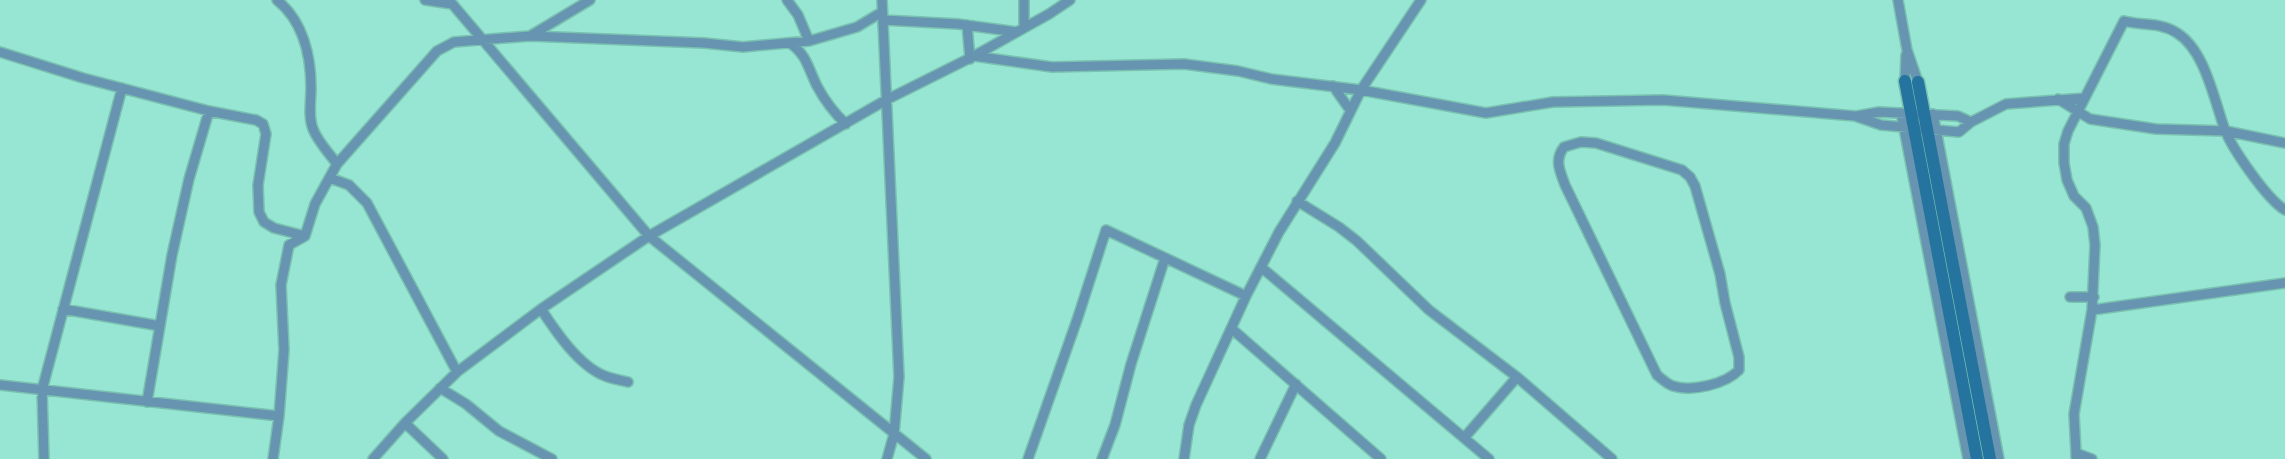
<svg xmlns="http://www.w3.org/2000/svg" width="2285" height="459" font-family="Cabin,sans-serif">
<rect width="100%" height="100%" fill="#96e6d3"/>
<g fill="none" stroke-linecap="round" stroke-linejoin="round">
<defs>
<path id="street" d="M 277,0 C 303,21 311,56 311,88 C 311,101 308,117 313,129 C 318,142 329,153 337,164
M 425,0 L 452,4
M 449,0 L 649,236 L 926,459
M 787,0 L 798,15 L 809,41
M 882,0 L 899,377 L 894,434 L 887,459
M 1024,0 L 1024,28
M 1898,0 L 1907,50 L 1918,82
M 883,20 L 958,24 L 1017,32
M 967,25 L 970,59
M 530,36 L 704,43 L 743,47 L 809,41 L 857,27 L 882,12
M 790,43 C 807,55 808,68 817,86 C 825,101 834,113 846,124
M 0,52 L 83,78 L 209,111 L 256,120 L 263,124 L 266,134 L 258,185 L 259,212 L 264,222 L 274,228 L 305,236
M 974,56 L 1052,67 L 1184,64 L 1238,71 L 1271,79 L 1361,90 L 1486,113 L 1553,102 L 1663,100 L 1855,116 L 1881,125 L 1959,132 L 1971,122 L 2006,104 L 2085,98
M 1905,81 L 1906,55
M 1333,86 L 1350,110
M 2058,99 L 2090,119 L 2156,129 L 2226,131 L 2285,143
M 1901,113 L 1968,459
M 1933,114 L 1999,459
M 1857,116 L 1879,112 L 1958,116 L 1971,122
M 1581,142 L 1596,143 L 1682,170 L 1690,177 L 1695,186 L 1720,274 L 1725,303 L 1739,357 L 1739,370 C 1726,384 1692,392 1673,386 C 1667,384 1662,379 1657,375 L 1565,185 C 1560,171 1554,160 1564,147 Z
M 330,178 L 349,185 L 367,203 L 457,372
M 1297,201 L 1339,227 L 1357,241 L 1429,310 L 1517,377 L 1612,459
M 1261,267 L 1489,459
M 2070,297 L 2094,297
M 63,309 L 160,326
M 541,309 C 556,332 579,366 605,376 C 612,379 621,380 628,382
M 2092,310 L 2285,283
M 1232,329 L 1381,459
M 0,385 L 279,416
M 440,388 L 466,404 L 499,431 L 552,459
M 147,402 L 172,255 L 189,179 L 209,111
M 405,423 L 443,459
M 1464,438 L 1517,377
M 2076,453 L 2074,414 L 2092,310 L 2095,245 L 2093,227 L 2086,208 L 2074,196 L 2067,180 L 2064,163 L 2064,144 L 2068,131 L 2124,21 C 2142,26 2161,22 2177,33 C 2205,50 2214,100 2225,130 C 2233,150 2267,199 2285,210
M 2076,457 L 2076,453 L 2092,459
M 44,459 L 42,390 L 122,88
M 273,459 L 279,416 L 284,350 L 281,285 L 289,245 L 305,236 L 315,204 L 337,164 L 437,51 L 454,42 L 530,36 L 590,0
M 373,459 L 405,423 L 457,372 L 541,309 L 649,236 L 886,100 L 974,56 L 1049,14 L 1070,0
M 1028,459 L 1078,317 L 1106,230 L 1246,296
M 1102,459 L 1115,425 L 1131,364 L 1165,258
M 1184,459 L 1189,425 L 1196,405 L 1246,296 L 1279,232 L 1335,143 L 1361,90 L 1421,0
M 1260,459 L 1296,384"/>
<path id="secondary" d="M 1905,81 L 1977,459
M 1918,82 L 1990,459"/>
</defs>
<use href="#street" stroke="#7ac1b0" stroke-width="12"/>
<use href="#secondary" stroke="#7ac1b0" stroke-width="15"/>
<use href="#street" stroke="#6694b1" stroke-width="9"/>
<use href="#secondary" stroke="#25749f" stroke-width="12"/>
</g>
</svg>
